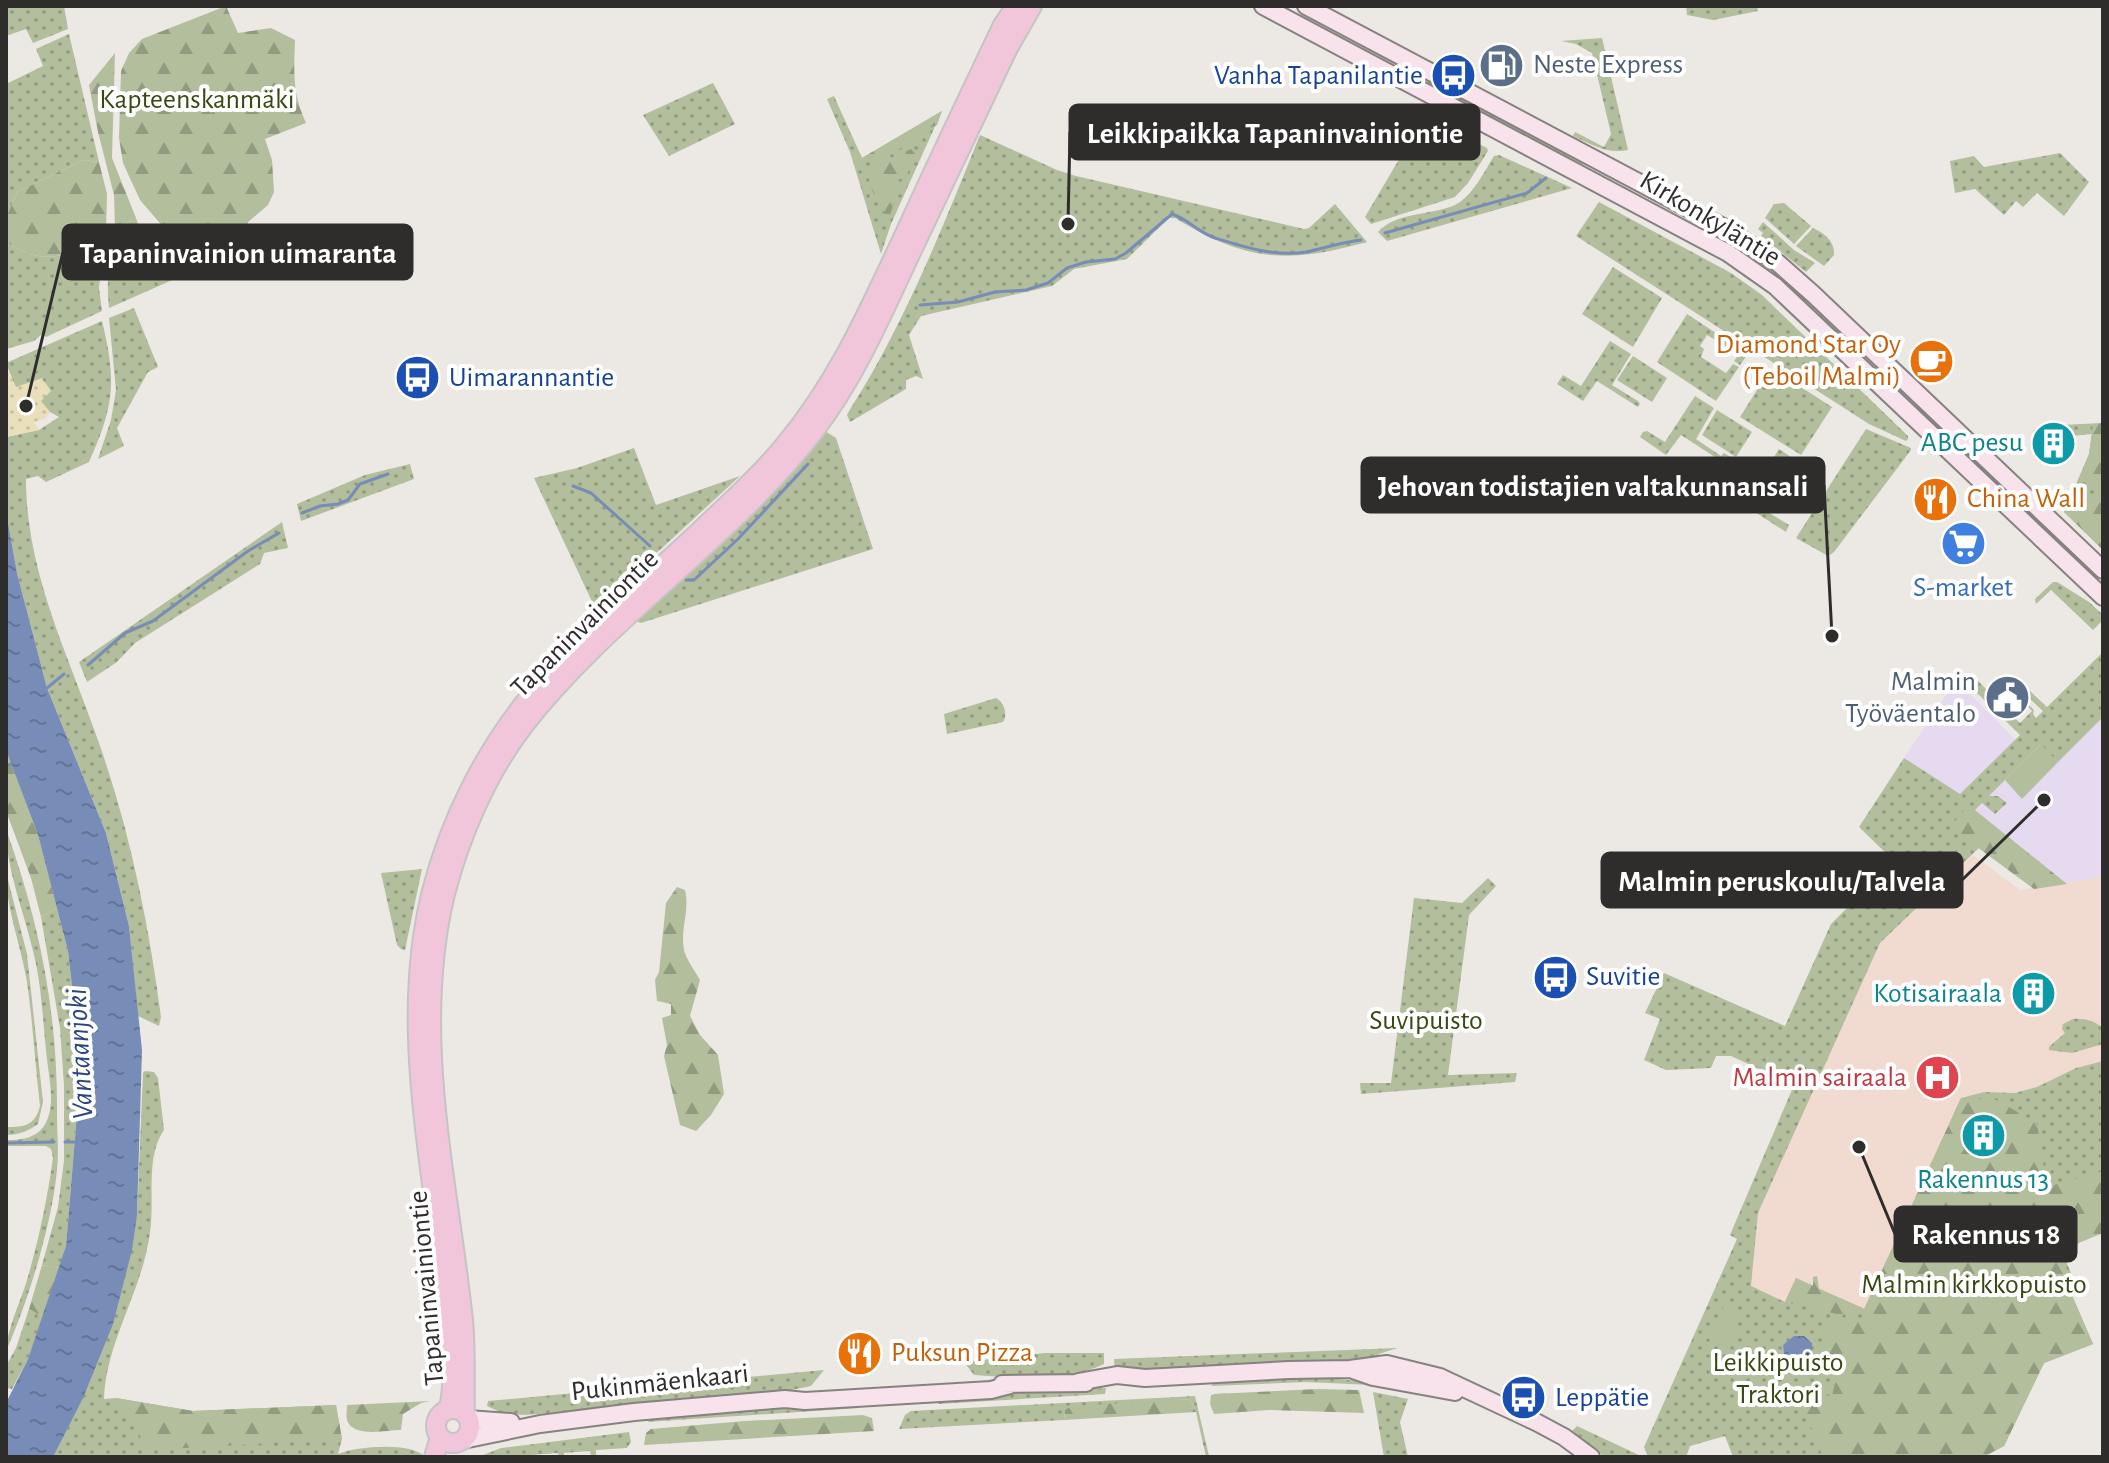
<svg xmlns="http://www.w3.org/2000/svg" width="2109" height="1463" font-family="'Alegreya Sans',sans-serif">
<defs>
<pattern id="green-dots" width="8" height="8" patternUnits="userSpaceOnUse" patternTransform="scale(2)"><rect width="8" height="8" fill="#b2be9c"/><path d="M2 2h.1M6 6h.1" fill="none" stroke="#919b7f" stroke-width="1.8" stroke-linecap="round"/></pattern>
<pattern id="forest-firs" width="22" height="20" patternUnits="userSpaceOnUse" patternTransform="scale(2)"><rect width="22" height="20" fill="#b2be9c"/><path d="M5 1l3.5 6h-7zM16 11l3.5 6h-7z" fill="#919b7f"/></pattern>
<pattern id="sand-dots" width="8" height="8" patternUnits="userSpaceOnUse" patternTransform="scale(2)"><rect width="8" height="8" fill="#e9e0bb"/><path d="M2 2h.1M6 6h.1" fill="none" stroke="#c8c0a1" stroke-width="1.8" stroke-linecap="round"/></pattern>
<pattern id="water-ripples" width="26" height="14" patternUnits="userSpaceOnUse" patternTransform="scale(2)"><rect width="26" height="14" fill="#778db8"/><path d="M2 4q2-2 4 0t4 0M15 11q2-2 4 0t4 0" fill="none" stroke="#627496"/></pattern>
</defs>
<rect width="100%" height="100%" fill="#ece9e5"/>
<path fill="#e5daef" d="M 1958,682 L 2015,739 L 2015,745 L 1963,796 L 1904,758 L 1946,695 Z
M 2103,715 L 2103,876 L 2099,879 L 2034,889 L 1979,848 L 1975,810 L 2041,744 L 2058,761 Z"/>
<path fill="#f1dacf" d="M 1973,855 L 2020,890 L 2103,877 L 2103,1061 L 2076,1068 L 2037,1087 L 2015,1093 L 1984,1092 L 1961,1098 L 1864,1310 L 1796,1278 L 1785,1302 L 1751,1287 L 1758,1213 L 1880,943 Z"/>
<path fill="url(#green-dots)" d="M 6,6 L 64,6 L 68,29 L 33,43 L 26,29 L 6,36 Z
M 1686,6 L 1757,6 L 1758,11 L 1713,20 L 1687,15 Z
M 69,34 L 99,162 L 83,160 L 17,192 L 6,218 L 6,84 L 43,66 L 36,49 Z
M 1602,38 L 1628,150 C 1606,154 1593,145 1573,136 L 1575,132 L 1604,147 L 1611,134 L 1592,53 L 1576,44 L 1561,41 Z
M 1430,79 L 1584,161 L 1580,168 L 1425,86 Z
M 713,83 L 735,124 L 669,156 L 643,115 Z
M 834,96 L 862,158 L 942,111 L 891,224 L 881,254 L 850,152 L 827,99 Z
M 1427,112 L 1447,127 L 1487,148 L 1488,151 L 1468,183 L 1455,197 L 1371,224 L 1365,217 Z
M 980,135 L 1057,170 L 1076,176 L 1304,229 L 1309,228 L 1335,204 L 1367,242 C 1287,264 1247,262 1175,218 L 1169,218 L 1127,259 L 1074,269 L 1052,286 L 921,316 L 909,335 L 923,379 L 916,376 L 906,380 L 906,389 L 850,422 L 847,415 L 849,411 C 903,327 943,227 980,135 Z
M 2060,153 L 2089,182 L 2064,216 L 2037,193 L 2023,207 L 2016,201 L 2004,215 L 1975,189 L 1955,193 L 1950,161 L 1974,156 L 1984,167 Z
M 1499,155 L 1572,188 L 1387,241 L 1378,232 C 1397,210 1440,216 1460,202 C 1475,191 1484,172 1494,156 Z
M 1599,202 L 1731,273 L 1762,295 L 1908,436 L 1908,439 L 1906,441 L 1869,424 L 1576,236 Z
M 1784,203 L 1811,226 L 1794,244 L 1765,218 L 1774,204 Z
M 136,218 L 140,230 L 157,243 L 169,269 L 186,274 L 109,308 C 106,280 109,256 115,229 Z
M 1763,222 L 1794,250 L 1815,263 L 1806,272 L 1761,236 L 1763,233 L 1758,229 Z
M 1700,227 L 1736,241 L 1785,275 L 1861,348 L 1859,351 L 1835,336 L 1698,230 Z
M 1813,228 C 1824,233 1835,241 1834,255 L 1824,266 L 1796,246 Z
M 106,233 L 99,288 L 102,311 L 46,337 L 42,334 L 34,341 L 6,349 L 6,242 C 50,269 65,255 106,233 Z
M 1613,267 L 1662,298 L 1633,347 L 1582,314 Z
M 134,308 L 158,367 L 148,372 L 117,428 L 124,446 L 98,459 L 111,420 L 116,390 L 109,318 Z
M 1687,314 L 1748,354 L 1740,365 L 1734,361 L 1739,354 L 1707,335 L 1700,346 L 1704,349 L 1701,357 L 1726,373 L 1733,364 L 1739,367 L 1716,401 L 1657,362 Z
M 102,321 C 117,382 114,406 89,462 L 46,482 L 38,476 L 26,479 C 26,573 69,656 99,743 C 130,831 149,925 161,1017 L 159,1026 L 138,1016 L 129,926 L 106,833 L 47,688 L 17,573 L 6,511 L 6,437 L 39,430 L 59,417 L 50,412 L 24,386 L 16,388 L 6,363 Z
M 1610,341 L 1631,354 L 1612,385 L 1638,401 L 1640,404 L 1638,407 L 1597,381 L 1583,401 L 1557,384 L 1563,375 L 1581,386 Z
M 1633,356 L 1667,378 L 1652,402 L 1617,380 Z
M 1771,368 L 1832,407 L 1801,455 L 1740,417 Z
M 1695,396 L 1714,408 L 1696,439 L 1721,456 L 1724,453 L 1734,459 L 1733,461 L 1725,456 L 1721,461 L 1681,435 L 1666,455 L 1640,437 L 1643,432 L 1647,431 L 1665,442 Z
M 1717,410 L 1752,432 L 1736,457 L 1702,435 Z
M 2103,423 L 2103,550 L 2064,512 L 2089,454 L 2092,434 L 2038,439 L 2033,431 L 2040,426 Z
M 1866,429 L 1911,448 L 1911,450 L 1834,552 L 1828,556 L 1796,538 Z
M 825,431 L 836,438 L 873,549 L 641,623 L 634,620 L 818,433 Z
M 634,448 L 656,505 L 740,476 L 661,549 L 626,576 L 596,610 L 534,478 L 577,468 Z
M 1779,449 L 1797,461 L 1793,468 L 1782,462 L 1756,505 L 1789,525 L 1786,532 L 1724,492 L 1728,485 L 1731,485 L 1749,496 Z
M 410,464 L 414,479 L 301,521 L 297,504 L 365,475 Z
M 282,522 L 288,548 L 264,553 L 260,564 L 135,643 L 117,662 L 87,682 L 79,662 Z
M 2053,582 L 2057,582 L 2089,602 L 2102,614 L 2101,622 L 2093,630 L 2051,590 L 2036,604 L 2035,599 Z
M 2103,652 L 2103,717 L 2058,762 L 2040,745 L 1989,796 L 1998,796 L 2007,803 L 1995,814 L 1982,803 L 1975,810 L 1979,848 L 1880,943 L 1758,1213 L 1751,1286 L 1785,1302 L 1796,1278 L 1864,1309 L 1961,1098 L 1984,1092 L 2015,1093 L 2037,1087 L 2076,1068 L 2103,1061 L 2103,1185 L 2044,1211 L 2071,1273 L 2064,1277 L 2093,1344 L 2044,1363 L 2004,1446 L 1983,1457 L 1733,1457 L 1725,1436 L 1690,1446 L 1686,1457 L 1648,1457 L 1644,1447 L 1737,1239 L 1730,1235 L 1794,1085 L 1731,1056 L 1716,1056 L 1711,1068 L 1666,1070 L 1644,1060 L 1660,1019 L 1645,1013 L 1664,973 L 1785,1026 L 1831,924 L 1894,861 L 1859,827 L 1904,758 L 1960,794 L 2020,735 L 1972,688 L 1977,680 L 2020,723 L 2032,711 L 2005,684 L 2006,682 L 2034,710 L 2033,714 L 2036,718 L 2043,711 L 2009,680 L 2013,675 L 2047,707 Z
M 996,698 C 1004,702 1008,714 1003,722 L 947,734 L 944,714 Z
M 6,829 C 40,924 58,1014 57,1115 C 57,1133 59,1152 57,1170 C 52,1224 28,1302 6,1351 C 6,1333 21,1300 27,1280 C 39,1239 47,1200 53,1158 L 51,1149 L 46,1146 L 6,1146 L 6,1140 C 23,1140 40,1138 47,1120 C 55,1103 49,1077 47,1059 C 43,1025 42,988 34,955 C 25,914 6,870 6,829 Z
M 422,869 L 405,950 L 401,949 L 397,945 L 381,873 Z
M 6,872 L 27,954 L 43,1102 L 38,1124 C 28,1131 19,1135 6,1135 L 6,1127 C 24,1127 35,1126 40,1106 C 35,1065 33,1023 27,982 C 21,945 6,909 6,872 Z
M 1488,878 L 1496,886 L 1469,915 L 1448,1075 L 1517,1073 L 1515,1082 L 1361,1094 L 1360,1083 L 1391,1083 L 1414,898 L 1462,903 Z
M 57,908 L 68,951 L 81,1065 L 66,1246 L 60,1268 L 42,1265 L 58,1207 L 64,1161 L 64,1085 L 60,1028 L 41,917 Z
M 2073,1019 C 2084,1018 2095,1021 2103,1028 L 2103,1044 L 2072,1053 L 2049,1050 L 2049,1047 L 2065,1033 L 2062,1029 L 2063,1024 Z
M 145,1071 L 154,1072 L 158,1078 L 164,1130 C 145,1157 155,1200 150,1232 C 143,1290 106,1341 104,1399 L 116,1398 L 193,1411 L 336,1405 L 342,1439 L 338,1454 C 358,1446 412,1442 425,1457 L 53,1457 L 137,1215 L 143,1073 Z
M 29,1309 L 43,1317 L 28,1359 L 12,1389 L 6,1388 L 6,1366 L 16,1348 Z
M 1397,1348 L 1379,1354 L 1377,1359 L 1115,1370 L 1114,1359 Z
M 1045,1353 L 1104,1353 L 1104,1364 C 1066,1382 1015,1378 974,1375 L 964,1362 Z
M 824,1370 L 811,1386 L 792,1390 L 526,1415 L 504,1414 L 487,1406 L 488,1401 Z
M 1318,1377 L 1378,1383 L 1372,1385 L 1306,1382 L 1211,1386 L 1216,1381 Z
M 1106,1388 L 1105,1394 L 939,1404 L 937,1401 L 1000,1393 Z
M 1373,1392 L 1408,1399 L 1400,1422 L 1408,1457 L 1384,1457 Z
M 1195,1396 L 1209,1456 L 1206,1457 L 1196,1412 L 1190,1399 L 1065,1410 L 1064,1420 L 899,1429 L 905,1415 L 911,1411 Z
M 841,1403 L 859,1404 L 859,1408 L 646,1422 L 658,1416 Z
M 1577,1426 L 1643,1457 L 1605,1457 L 1572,1431 Z
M 629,1432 L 631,1442 L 627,1448 L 596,1450 L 596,1457 L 591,1457 L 590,1451 L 564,1453 L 564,1457 L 559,1457 L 558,1453 L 531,1455 L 531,1457 L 525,1455 L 478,1457 L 501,1448 Z"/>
<path fill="url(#forest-firs)" d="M 226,6 L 238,33 L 271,28 L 295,40 C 294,73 292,92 306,123 L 265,139 L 272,160 L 274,192 L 268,205 L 248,222 L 241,253 L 204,260 L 182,249 L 140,200 L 123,163 L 119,138 L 121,71 L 129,53 L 142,39 Z
M 115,53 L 112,158 L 136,218 L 115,229 L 114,195 L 98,132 L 89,85 Z
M 942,111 L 937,125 C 925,129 919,136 909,143 C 897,152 874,162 859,162 L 848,129 L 862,158 Z
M 911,149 L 916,155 L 907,174 L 896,182 L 895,199 L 890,215 L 886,216 L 872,190 L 866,169 Z
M 83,160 L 99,162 L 107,194 L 106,233 C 65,255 50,269 6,242 L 6,218 L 17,192 Z
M 2103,423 L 2103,550 L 2064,512 L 2073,492 L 2095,495 L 2098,483 L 2080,477 L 2089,454 L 2093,424 Z
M 7,752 L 38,835 L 57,908 L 41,917 L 31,878 L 6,811 Z
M 1966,808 L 1975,810 L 2067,884 L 2034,889 L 1962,836 L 1954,822 Z
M 677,887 L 685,890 C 690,910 680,929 684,950 C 686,959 695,971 700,980 L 690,1016 L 700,1035 L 718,1055 L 724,1094 L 711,1115 L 696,1131 L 680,1125 L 664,1056 L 667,1045 L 662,1018 L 671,1015 L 671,1004 L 657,1001 L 655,980 L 659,972 L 666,903 Z
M 1961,1098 L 1996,1100 L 2037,1123 L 2047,1187 L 2103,1171 L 2103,1233 L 2054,1253 L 2093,1344 L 2044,1363 L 2004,1446 L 1983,1457 L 1823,1457 L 1799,1397 L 1805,1389 C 1816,1389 1822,1396 1832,1396 L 1835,1383 C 1816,1365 1824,1369 1823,1347 C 1822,1340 1821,1334 1823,1326 L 1828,1322 L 1860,1319 L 1875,1314 L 1864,1310 L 1841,1315 L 1785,1302 L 1796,1278 L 1813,1286 L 1813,1277 L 1817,1276 L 1819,1289 L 1865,1309 Z
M 42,1265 L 60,1268 L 43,1317 L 29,1309 Z
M 1318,1389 L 1359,1390 L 1364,1413 L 1269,1410 L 1214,1414 L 1210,1404 L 1211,1395 L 1215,1394 Z
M 116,1398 L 193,1411 L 336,1405 L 342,1439 L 149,1450 Z
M 1190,1399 L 1196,1412 L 1064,1420 L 1065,1410 L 1072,1406 Z
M 431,1401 L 421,1403 L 403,1414 L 401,1430 C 387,1430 358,1437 349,1424 C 345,1419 347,1411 347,1405 Z
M 863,1415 L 872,1418 L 874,1431 L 644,1445 L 646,1433 L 651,1429 L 745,1421 Z"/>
<path fill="url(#sand-dots)" d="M 6,367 L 16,387 L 42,378 L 51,391 L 41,401 L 50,412 L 46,418 L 34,422 L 39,430 L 6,437 Z"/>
<path fill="#b2be9c" d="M 2041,744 L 2058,762 L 2022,799 L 2005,780 Z
M 1724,1305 L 1742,1314 L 1727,1348 L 1708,1339 Z"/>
<path fill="url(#water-ripples)" d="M 6,511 L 17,573 L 47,688 L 106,833 L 129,926 L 142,1050 L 137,1215 L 132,1250 L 113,1324 L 83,1398 L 53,1457 L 6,1457 L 6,1403 L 28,1359 L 66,1246 L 81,1065 L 68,951 L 38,835 L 6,750 Z
M 1794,1336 L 1804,1336 L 1812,1343 L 1812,1354 L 1803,1364 L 1785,1362 L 1783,1345 Z"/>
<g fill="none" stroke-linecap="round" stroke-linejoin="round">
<path stroke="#778db8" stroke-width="3" d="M 1385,233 L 1527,193 L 1546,178
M 920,305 L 958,302 L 995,292 L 1026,290 L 1048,283 L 1067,268 L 1086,262 L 1115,259 L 1126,253 L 1172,214 C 1188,219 1199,233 1215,238 C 1244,247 1275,257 1306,252 C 1325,248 1342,242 1361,240
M 573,486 L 591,493 L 650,546
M 302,513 L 320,506 L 338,504 L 348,500 L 360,484 L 388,474
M 686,580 L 694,580 L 738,539 L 808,464
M 88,665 L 125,633 L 153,621 L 248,551 L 279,533
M 47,688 L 64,674
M 6,766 L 11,764
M 65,1142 L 76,1142
M 6,1143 L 54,1142"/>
<defs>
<path id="secondary" d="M 1263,6 L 1728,253 L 1775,286 L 2103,597
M 1306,6 L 1725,228 L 1778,263 L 1813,294 L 2103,570
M 1353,1370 L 1373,1377 L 1455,1392
M 1078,1382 L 1117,1375 L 1145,1378 L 1289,1370 L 1350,1369 L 1387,1364 L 1440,1377 L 1536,1422 L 1564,1437 L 1591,1457
M 1002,1384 L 1086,1383
M 468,1419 L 511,1422
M 463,1440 L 540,1424 L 634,1412 L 785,1399 L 805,1401 L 991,1390 L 1010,1385"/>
<path id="primary" d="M 449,1409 C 459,1358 447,1303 441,1252 C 426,1132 402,1010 432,891 C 450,820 485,751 531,695 C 581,635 645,583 702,529 C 730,502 760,476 785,445 C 838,381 867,314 902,240 C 935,168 969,96 1003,25 L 1016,6
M436 1426a17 17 0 1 1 34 0a17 17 0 1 1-34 0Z
M 465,1414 C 464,1382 466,1351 463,1320 C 448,1180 411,1034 445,894 C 460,836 487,773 524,725 C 609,616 730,540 814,431 C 857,375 884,309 914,246 C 945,180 977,114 1008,48 L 1032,6
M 434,1457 L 440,1437"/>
</defs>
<use href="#secondary" stroke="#85827f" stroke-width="20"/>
<use href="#primary" stroke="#c5c4c4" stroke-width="22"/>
<use href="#secondary" stroke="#f8e2ec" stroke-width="16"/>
<use href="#primary" stroke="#f1c6da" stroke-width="18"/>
</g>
<defs>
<symbol id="fuel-disc" viewBox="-11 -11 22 22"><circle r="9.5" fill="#5c6f8a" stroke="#fff"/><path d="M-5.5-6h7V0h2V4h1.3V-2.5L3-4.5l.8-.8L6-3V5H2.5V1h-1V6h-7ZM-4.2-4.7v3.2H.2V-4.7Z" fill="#fff"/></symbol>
<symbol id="bus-disc" viewBox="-11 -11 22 22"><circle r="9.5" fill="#1a4fb4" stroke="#fff"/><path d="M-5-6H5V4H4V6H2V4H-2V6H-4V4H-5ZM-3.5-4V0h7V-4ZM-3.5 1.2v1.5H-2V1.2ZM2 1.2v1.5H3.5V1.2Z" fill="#fff"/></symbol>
<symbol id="cafe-disc" viewBox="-11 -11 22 22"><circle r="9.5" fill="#e8710a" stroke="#fff"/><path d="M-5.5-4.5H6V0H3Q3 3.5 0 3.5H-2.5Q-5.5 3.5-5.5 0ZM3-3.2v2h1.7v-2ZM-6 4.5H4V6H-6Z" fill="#fff"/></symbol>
<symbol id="building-disc" viewBox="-11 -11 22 22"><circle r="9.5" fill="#0f9aa8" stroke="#fff"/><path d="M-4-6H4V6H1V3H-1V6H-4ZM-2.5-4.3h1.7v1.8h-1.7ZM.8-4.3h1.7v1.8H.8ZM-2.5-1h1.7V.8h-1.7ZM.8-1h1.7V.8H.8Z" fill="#fff"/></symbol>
<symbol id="restaurant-disc" viewBox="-11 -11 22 22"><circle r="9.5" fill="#e8710a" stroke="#fff"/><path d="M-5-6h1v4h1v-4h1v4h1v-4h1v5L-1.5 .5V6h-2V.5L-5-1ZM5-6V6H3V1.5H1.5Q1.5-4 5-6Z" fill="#fff"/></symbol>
<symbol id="supermarket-disc" viewBox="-11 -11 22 22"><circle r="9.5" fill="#3f7fe0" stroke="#fff"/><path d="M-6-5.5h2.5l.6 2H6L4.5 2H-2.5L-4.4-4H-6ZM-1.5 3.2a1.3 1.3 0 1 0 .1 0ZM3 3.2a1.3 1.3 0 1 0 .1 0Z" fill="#fff"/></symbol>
<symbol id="civic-disc" viewBox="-11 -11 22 22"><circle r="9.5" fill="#5c6f8a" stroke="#fff"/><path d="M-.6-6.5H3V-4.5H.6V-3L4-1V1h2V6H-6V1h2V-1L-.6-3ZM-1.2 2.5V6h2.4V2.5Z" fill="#fff"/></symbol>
<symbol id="hospital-disc" viewBox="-11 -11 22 22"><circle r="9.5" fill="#e0444e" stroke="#fff"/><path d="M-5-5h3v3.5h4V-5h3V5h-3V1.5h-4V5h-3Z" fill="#fff"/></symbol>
</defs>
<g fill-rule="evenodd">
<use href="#fuel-disc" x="1476" y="40" width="51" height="51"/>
<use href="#bus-disc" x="1428" y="50" width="51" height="51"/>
<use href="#cafe-disc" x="1906" y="336" width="51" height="51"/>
<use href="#bus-disc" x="392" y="352" width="51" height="51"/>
<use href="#building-disc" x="2028" y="418" width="51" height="51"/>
<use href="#restaurant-disc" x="1910" y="474" width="51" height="51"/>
<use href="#supermarket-disc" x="1938" y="518" width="51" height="51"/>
<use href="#civic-disc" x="1982" y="672" width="51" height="51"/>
<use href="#bus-disc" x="1530" y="952" width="51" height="51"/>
<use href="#building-disc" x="2008" y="968" width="51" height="51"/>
<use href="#hospital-disc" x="1912" y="1052" width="51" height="51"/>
<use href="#building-disc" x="1958" y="1110" width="51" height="51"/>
<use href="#restaurant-disc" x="834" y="1328" width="51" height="51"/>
<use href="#bus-disc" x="1498" y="1372" width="51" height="51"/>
</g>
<g text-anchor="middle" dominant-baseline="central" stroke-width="8" stroke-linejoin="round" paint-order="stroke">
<g font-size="28" fill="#4e5e75" stroke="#fff" text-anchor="start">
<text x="1533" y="65">Neste Express</text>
<text x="1976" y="682" text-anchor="end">Malmin<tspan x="1976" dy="32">Työväentalo</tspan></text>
</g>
<g font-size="28" fill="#164399" stroke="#fff" text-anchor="start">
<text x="1423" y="76" text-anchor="end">Vanha Tapanilantie</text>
<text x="449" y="378">Uimarannantie</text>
<text x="1586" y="977">Suvitie</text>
<text x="1555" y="1398">Leppätie</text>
</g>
<g font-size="28" fill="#394811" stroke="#fff">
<text x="197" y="100">Kapteenskanmäki</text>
<text x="1426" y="1021">Suvipuisto</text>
<text x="1974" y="1285">Malmin kirkkopuisto</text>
<text x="1778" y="1363">Leikkipuisto<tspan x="1778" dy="32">Traktori</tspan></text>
</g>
<g font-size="28" fill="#2f2d2c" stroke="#fff">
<text transform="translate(1710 219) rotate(31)">Kirkonkyläntie</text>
<text transform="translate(585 624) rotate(-45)">Tapaninvainiontie</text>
<text transform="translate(427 1288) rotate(-95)">Tapaninvainiontie</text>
<text transform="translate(660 1383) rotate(-6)">Pukinmäenkaari</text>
</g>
<g font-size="28" fill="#c56008" stroke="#fff" text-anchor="start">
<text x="1901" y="345" text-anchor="end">Diamond Star Oy<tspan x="1901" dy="32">(Teboil Malmi)</tspan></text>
<text x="1967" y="499">China Wall</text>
<text x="891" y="1353">Puksun Pizza</text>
</g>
<g font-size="28" fill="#0d838f" stroke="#fff" text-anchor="end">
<text x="2023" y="443">ABC pesu</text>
<text x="2002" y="994">Kotisairaala</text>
<text x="1983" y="1180" text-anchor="middle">Rakennus 13</text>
</g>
<g font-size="28" fill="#366cbe" stroke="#fff">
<text x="1963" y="588">S-market</text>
</g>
<g font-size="28" fill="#be3a42" stroke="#fff" text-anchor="end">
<text x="1907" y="1078">Malmin sairaala</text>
</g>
<g font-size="30" font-style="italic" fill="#2c457e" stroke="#fff">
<text transform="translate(80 1054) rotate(-93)">Vantaanjoki</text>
</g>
</g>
<path fill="none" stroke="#2f2d2c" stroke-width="3" d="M1068 224L1070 132M26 406L63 252M1832 636L1824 485M2044 800L1962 880M1859 1147L1895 1234"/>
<g fill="#2f2d2c" stroke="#fff" stroke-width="3">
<circle cx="1068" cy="224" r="8"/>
<circle cx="26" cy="406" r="8"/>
<circle cx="1832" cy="636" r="8"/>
<circle cx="2044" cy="800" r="8"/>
<circle cx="1859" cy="1147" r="8"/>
</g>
<g fill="#2f2d2c" stroke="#2f2d2c" stroke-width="3">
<rect x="1070" y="105" width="409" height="54" rx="8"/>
<rect x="63" y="225" width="349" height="54" rx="8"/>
<rect x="1362" y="458" width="462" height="54" rx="8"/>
<rect x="1602" y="853" width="360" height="54" rx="8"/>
<rect x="1895" y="1207" width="181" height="54" rx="8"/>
</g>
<g font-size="30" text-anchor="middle" font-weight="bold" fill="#fff">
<text x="1275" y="143">Leikkipaikka Tapaninvainiontie</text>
<text x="238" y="263">Tapaninvainion uimaranta</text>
<text x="1593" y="496">Jehovan todistajien valtakunnansali</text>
<text x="1782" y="891">Malmin peruskoulu/Talvela</text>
<text x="1986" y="1244">Rakennus 18</text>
</g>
<rect width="2109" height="1463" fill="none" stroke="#2f2d2c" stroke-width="16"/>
</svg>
